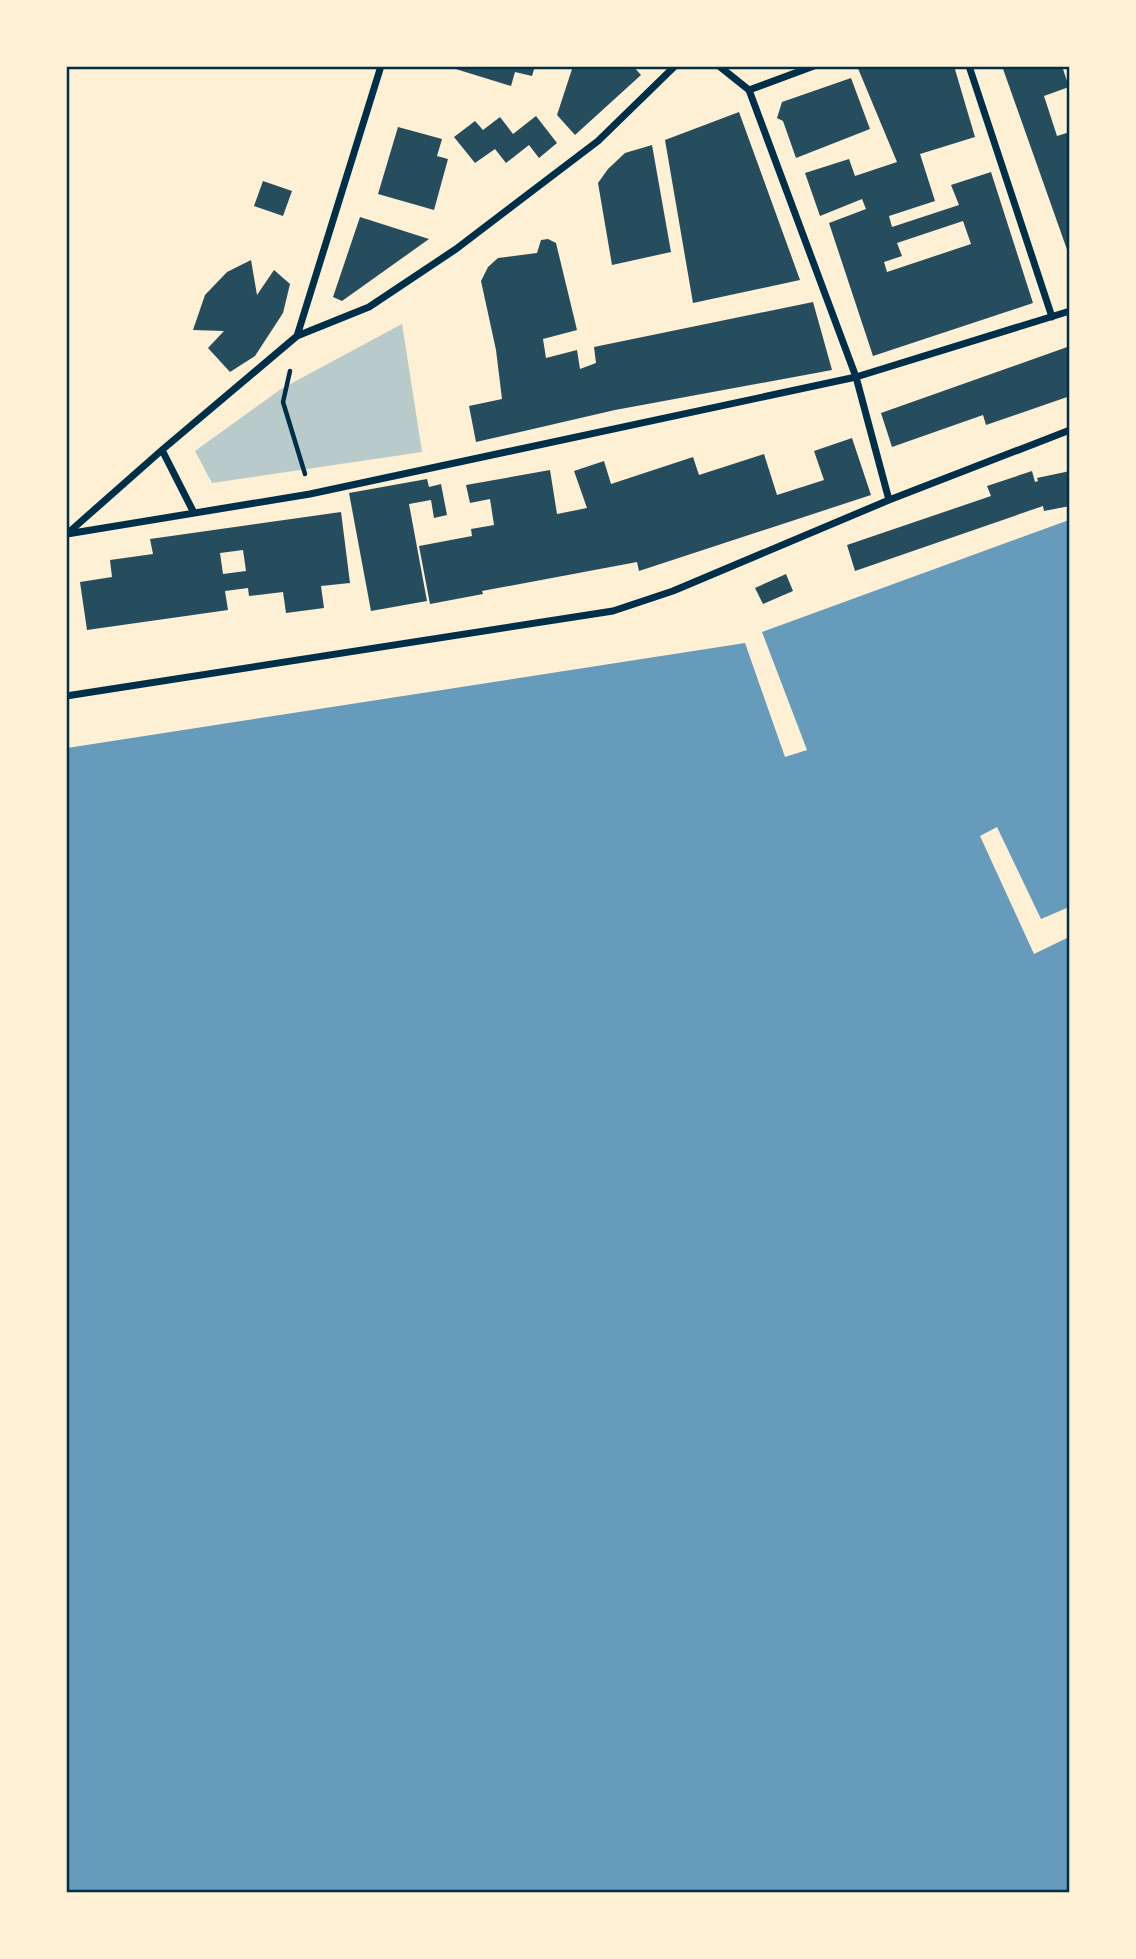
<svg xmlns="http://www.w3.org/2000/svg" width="1136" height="1959" font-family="Figtree,sans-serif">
<rect width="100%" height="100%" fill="#fdf0d5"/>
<path fill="#b9caca" d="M 402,324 L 422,452 L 212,483 L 195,451 L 281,389 Z"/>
<path fill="#669bbc" d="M 1069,520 L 1069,907 L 1041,919 L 997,827 L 980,836 L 1034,954 L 1069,937 L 1069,1892 L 67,1892 L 67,748 L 745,643 L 785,757 L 807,750 L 762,632 Z"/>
<path fill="#264d5e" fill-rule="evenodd" d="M 446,66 L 535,66 L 532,76 L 515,72 L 511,86 Z
M 573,66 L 633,66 L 641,75 L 575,135 L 557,115 Z
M 857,66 L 954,66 L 975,137 L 920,154 L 935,201 L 889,216 L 892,227 L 959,205 L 951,185 L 991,172 L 1033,303 L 873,356 L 829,223 L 866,209 L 862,199 L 820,216 L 805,173 L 849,159 L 855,176 L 897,162 ZM 963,221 L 971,244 L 887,272 L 884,262 L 902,256 L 897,243 Z
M 1002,66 L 1062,66 L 1069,87 L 1044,96 L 1057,136 L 1070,132 L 1070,258 Z
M 851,78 L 870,129 L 796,158 L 783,121 L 777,118 L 782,102 Z
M 739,112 L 800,280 L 693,303 L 665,140 Z
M 536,116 L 557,143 L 539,158 L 529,145 L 506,163 L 495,149 L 475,163 L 454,137 L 475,121 L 483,130 L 500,117 L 513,134 Z
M 398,127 L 442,139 L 437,156 L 448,159 L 434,210 L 378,194 Z
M 652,145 L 671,252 L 612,265 L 598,183 L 608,169 L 625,153 Z
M 263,181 L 292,191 L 283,216 L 254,206 Z
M 360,217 L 429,239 L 342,301 L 333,297 Z
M 548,239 L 556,243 L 577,330 L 543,339 L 546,358 L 577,350 L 580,369 L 596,363 L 594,347 L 813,302 L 832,370 L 615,410 L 476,442 L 469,406 L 502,399 L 496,350 L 481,281 L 488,267 L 498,258 L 537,253 L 541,240 Z
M 251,260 L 257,295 L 274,270 L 290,284 L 283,313 L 255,356 L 230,372 L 208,348 L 224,331 L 193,330 L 205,295 L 227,272 Z
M 1070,346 L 1070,396 L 986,425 L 983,415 L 892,447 L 881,413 Z
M 852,438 L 871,495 L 639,571 L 637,562 L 482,591 L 483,594 L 430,604 L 419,546 L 472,536 L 471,529 L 494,525 L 490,499 L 470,503 L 466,485 L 550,470 L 557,514 L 587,508 L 574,471 L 604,461 L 611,484 L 693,457 L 699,475 L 764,454 L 777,495 L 824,480 L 814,451 Z
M 1032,471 L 1035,482 L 1038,481 L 1037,478 L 1070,471 L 1070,506 L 1044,511 L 1043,506 L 855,571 L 847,545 L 991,496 L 987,486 Z
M 427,479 L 429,487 L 441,484 L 447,515 L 434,518 L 431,500 L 409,504 L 427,601 L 371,611 L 349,493 Z
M 341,512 L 350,583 L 321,586 L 324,608 L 286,613 L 283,592 L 249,596 L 248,588 L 225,591 L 228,610 L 87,630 L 80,582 L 112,577 L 110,560 L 153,554 L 150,539 ZM 243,550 L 246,571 L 223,574 L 220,553 Z
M 786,574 L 793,591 L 763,604 L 755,588 Z"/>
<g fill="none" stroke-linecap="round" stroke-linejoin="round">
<path stroke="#003049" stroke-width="4.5" d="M 290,371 L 283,402 L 305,474"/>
<path stroke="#003049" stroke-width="7" d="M 719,66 L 749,90 L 856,377 L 889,500
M 969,66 L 1052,317
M 749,90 L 814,66
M 297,336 L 381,66
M 162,450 L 194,513
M 68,533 L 162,450 L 297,336 L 369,307 L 456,249 L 598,141 L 675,66
M 67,534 L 310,494 L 856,377 L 1070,311
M 66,696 L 613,611 L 673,591 L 889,500 L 1070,430"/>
</g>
<rect width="1136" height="1959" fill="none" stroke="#fdf0d5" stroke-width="136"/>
<rect x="68" y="68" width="1000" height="1823" fill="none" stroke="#003049" stroke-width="2.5"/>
</svg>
